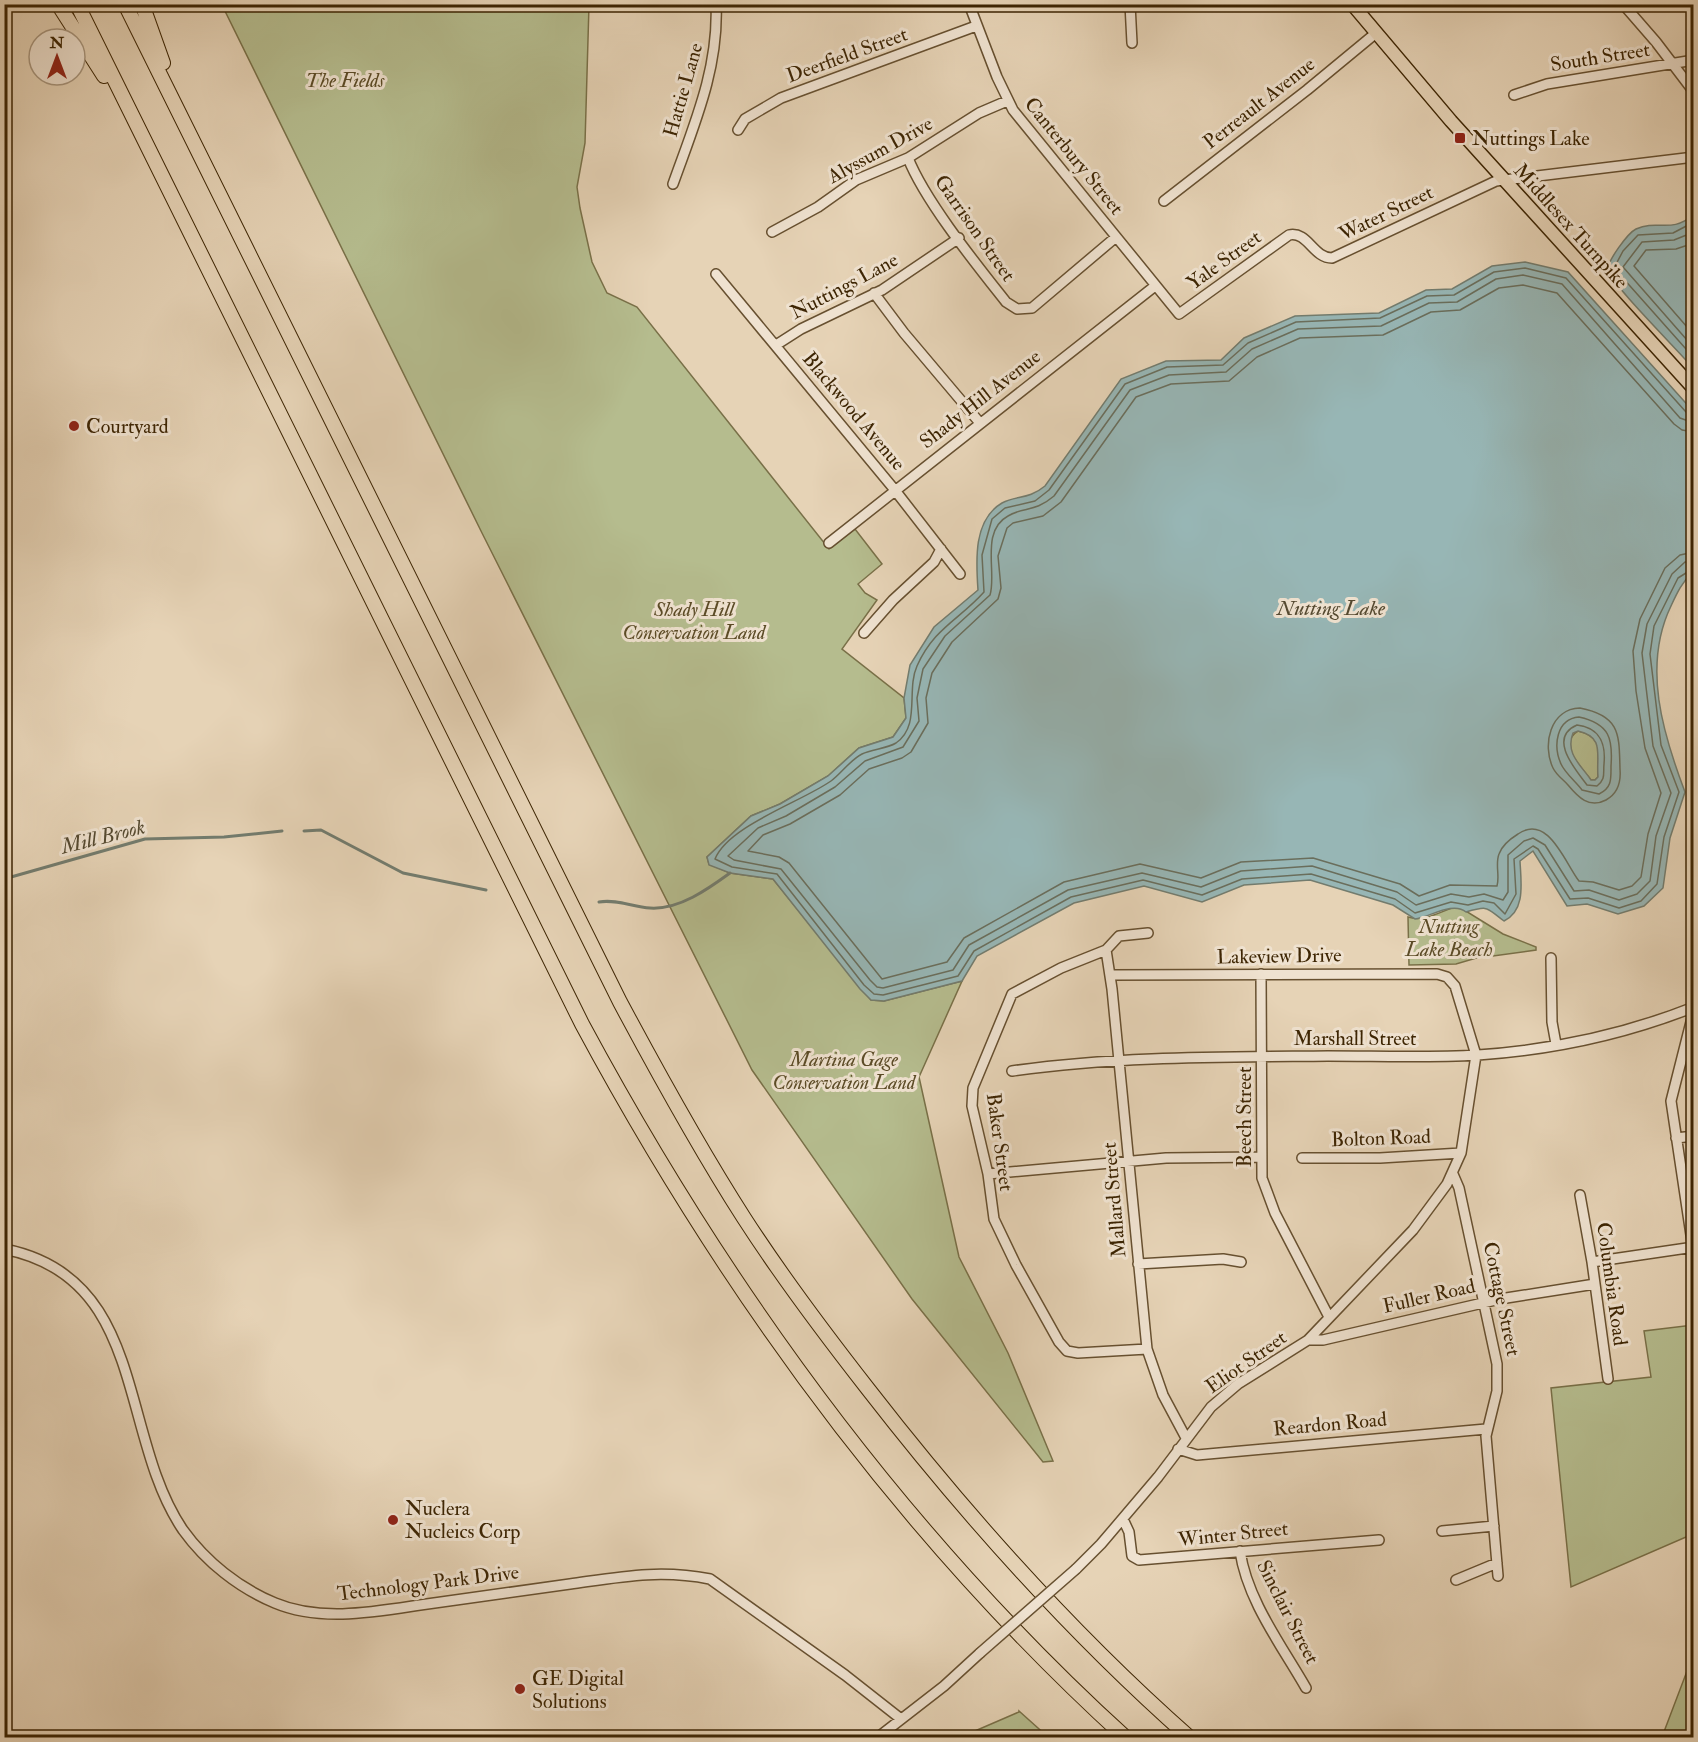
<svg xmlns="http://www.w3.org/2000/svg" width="1698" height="1742" font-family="'IM FELL Double Pica',serif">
<rect width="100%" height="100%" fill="#e6d3b6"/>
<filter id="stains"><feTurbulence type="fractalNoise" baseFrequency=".00333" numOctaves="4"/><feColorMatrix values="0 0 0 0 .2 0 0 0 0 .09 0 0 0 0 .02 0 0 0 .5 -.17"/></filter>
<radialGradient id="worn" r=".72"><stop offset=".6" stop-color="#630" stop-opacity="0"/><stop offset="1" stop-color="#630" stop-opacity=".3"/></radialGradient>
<path fill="#b5bc8e" stroke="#797048" stroke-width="1.5" d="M 222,5 L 589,5 L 585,143 L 577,187 L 580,208 L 592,262 L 607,293 L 637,307 L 829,549 L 855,529 L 882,564 L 858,584 L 865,593 L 877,600 L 842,649 L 904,698 L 906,718 L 893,737 L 859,748 L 828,776 L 780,804 L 751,816 L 707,857 L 709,864 L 730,873 L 773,879 L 871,1000 L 884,1001 L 962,981 L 919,1077 L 959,1257 L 1008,1353 L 1053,1461 L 1043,1462 L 912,1299 L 752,1070 L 482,533 Z
M 1578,731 C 1607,738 1596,755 1598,777 L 1595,780 L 1591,780 C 1583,769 1556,744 1578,731 Z
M 1452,908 L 1461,908 L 1503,934 L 1536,947 L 1536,950 L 1493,956 L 1490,954 L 1456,964 L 1409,965 L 1408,917 C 1423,922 1438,913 1452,908 Z
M 1693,1325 L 1693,1534 L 1571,1587 L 1551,1388 L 1651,1377 L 1644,1331 Z
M 1693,1612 L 1693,1737 L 1662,1737 L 1692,1658 L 1689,1613 Z
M 1019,1711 L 1048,1737 L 961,1737 L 1019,1712 Z"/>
<path fill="#97b6b5" stroke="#737c6e" stroke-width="1.5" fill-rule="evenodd" d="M 1693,215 L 1693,368 C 1680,352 1611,284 1608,270 C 1607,261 1628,233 1636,229 C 1658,219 1671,234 1693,215 Z
M 1525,262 L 1568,272 L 1693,411 L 1693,572 C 1682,582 1677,593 1671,606 C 1642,666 1663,734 1685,792 L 1670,838 L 1663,888 L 1644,906 L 1618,914 L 1587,904 L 1567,906 L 1533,851 L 1520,861 C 1521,883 1526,910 1504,921 C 1486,908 1490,905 1466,912 C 1453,901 1430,917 1415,919 L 1393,905 L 1310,880 L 1244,885 L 1202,902 L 1144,886 L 1074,903 L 977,956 L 962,981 L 884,1001 L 871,1000 L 860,989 L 773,879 L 730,873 L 709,865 L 707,857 L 751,816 L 780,804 L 828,776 L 859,748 L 893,737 L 906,718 L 904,698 L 910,665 L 934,627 L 978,590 C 976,561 973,520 1002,503 C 1017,495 1028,500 1045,486 L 1121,379 L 1166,361 L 1221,360 L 1244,338 L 1295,316 L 1379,313 L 1426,290 L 1452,289 L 1492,266 ZM 1578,731 C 1605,737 1596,755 1598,777 L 1595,780 L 1591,780 C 1581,765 1565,754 1573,733 Z"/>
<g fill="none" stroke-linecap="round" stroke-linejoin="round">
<path stroke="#6a6e5c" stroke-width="1.5" d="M 1694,222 L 1673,233 L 1638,235 L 1623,251 L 1614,268 L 1694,358
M 1694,232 L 1674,240 L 1642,242 L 1623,267 L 1694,348
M 1694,243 L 1676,249 L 1646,250 L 1634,266 L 1694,335
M 1694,415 L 1686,412 L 1566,278 L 1525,268 L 1494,272 L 1454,295 L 1427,296 L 1380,318 L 1296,322 L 1248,343 L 1223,365 L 1167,367 L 1125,384 L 1049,490 L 1035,501 L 1005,508 L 992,519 L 982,555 L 984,592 C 959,620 934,628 917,666 C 906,690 921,726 896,743 C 886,749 872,749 862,754 C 850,760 841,774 831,781 C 801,802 728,826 715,859 L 732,867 L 777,874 L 864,985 L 874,994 L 883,995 L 958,976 L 974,951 L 1071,897 L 1143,880 L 1202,895 L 1242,879 L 1311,874 L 1395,899 L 1415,913 L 1451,902 L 1468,905 L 1483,901 L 1494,903 L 1505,914 L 1516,894 L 1514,859 L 1533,846 L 1538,849 L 1570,899 L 1588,898 L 1619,908 L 1641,901 L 1657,884 L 1664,837 L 1679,792 L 1661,745 L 1650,654 L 1654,626 L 1678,578 L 1694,568
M 1694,423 L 1680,418 L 1562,284 L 1523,275 L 1496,279 L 1457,302 L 1429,303 L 1381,326 L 1298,329 L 1252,349 L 1226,372 L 1169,375 L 1130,390 L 1054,496 C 1034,513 1025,506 1008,516 C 980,531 997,573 990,595 L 945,636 L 923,669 L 917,698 L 919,721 L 903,747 L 865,761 L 835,787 L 786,816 L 758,828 L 728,856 L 734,860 L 781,869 L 870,980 L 877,987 L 883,988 L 953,970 L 969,945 L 1068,890 L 1142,873 L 1201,887 L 1241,871 L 1312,866 L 1397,892 L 1416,905 L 1451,894 L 1469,897 L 1484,894 L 1503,900 L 1508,892 L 1508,855 L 1524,841 L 1533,838 L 1545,845 L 1574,891 L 1589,890 L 1619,900 L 1637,894 L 1650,881 L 1656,836 L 1671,793 L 1653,746 L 1642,653 L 1647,624 L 1672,574 L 1685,562 L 1694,561
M 1694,432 L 1682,430 L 1674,424 L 1557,293 L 1523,285 L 1499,288 L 1460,310 L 1431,312 L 1383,335 L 1300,338 L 1257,357 L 1229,381 L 1171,384 L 1136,397 L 1061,502 L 1043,516 L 1013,523 L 1007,528 L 998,556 L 1001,588 L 998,599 L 952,642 L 932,673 L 926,698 L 928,723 L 911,752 L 902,758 L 869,769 L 840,795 L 790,824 L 763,835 L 748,851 L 779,857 L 789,863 L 882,979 L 947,962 L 964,938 L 1064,882 L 1140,864 L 1201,878 L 1241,862 L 1313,858 L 1400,884 L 1419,896 L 1450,885 L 1497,886 C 1500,876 1495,864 1499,854 C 1502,845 1510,839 1518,834 C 1548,813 1565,863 1579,881 L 1593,882 L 1619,890 L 1632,886 L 1641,877 L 1648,834 L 1661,793 L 1645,748 L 1636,691 L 1633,651 L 1640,619 L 1665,568 L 1680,555 L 1694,552
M 1580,708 C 1621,716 1619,735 1620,769 C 1621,781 1619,793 1606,800 C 1589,809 1578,797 1568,785 C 1563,779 1557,776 1553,768 C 1542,745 1550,709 1580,708 Z
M 1579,717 C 1610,724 1613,739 1611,766 C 1611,779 1612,788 1599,794 L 1582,790 C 1576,782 1565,773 1561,764 C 1553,746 1556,719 1579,717 Z
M 1577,725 C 1600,728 1606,743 1604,764 C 1603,774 1606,779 1597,786 L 1587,785 C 1576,770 1547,738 1577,725 Z"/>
<path stroke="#737c6e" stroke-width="3" d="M 304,831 L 321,830 L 403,873 L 486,890
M 4,879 L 145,839 L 224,837 L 282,831
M 599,902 C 617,899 633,907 650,908 C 679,910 708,889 730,873"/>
<defs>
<path id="minor" d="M 969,4 L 997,77 L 1013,110 L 1179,314 L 1289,235 C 1308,231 1313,258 1332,258 L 1496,181 L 1694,157
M 1130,4 L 1132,43
M 1623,4 L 1656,42 L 1694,92
M 1514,95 L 1547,84 L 1694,60
M 738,130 L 745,119 L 781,98 L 976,26
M 908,158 C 925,201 976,264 1006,302 L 1017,309 L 1032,308 L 1116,237
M 673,184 C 694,125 719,68 716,4
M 1164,201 L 1307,90 L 1376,33
M 772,232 L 818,207 L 856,180 L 908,158 L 979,113 L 1007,101
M 716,274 L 894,489 L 960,574
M 874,293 L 904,333 L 980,423
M 776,345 L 801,329 L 882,290 L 959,238
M 829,543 L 1155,286
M 864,633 L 893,600 L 934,562 L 941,549
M 1106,950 L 1061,968 L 1012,994 L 973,1088 L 972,1106 L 988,1174 L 994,1219 L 1016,1265 L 1059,1342 L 1067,1351 L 1078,1353 L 1147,1349
M 1106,950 L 1112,989 L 1147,1349 L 1163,1395 L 1186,1438
M 1106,950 L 1119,936 L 1148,933
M 1551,958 L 1552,1022 L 1556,1044
M 1261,974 L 1262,1178 L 1275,1213 L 1329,1317
M 1694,1010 L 1671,1101 L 1694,1255
M 1012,1071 C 1116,1056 1223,1057 1328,1056 C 1378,1056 1428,1058 1478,1055 C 1551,1050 1626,1034 1694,1007
M 1676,1138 L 1694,1136
M 1302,1158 L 1380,1158 L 1461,1153
M 988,1174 L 1166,1158 L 1260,1157
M 1453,1174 L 1459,1188 L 1497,1364 L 1497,1391 L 1486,1436 L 1498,1576
M 1580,1195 L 1592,1262 L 1608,1379
M 4,1249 C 148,1277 118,1435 183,1530 C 206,1562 239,1588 275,1603 C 320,1622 374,1612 420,1605 C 470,1598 520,1591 570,1584 C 620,1577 659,1569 710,1579 L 845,1675 L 901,1719
M 1592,1262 L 1694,1247
M 1138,1264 L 1223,1259 L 1241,1262
M 1308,1340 L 1323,1340 L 1500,1299 L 1595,1284
M 1178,1449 L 1197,1455 L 1486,1429
M 1123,1519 L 1129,1532 L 1132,1556 L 1139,1560 L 1379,1540
M 1442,1531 L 1494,1526
M 1240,1551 C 1247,1600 1282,1646 1306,1688
M 1076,1569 L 1101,1544 L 1158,1477 L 1211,1407 L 1238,1384 L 1308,1340 L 1413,1230 L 1447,1184 L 1461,1153 L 1476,1055 L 1455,986 L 1447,977 L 1437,974 L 1111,975
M 1456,1580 L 1497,1563
M 877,1738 L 944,1686 L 980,1653"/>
<path id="major" d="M 1352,4 L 1451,121 L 1694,389"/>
<path id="highway" d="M 58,4 L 104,76
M 77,4 L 582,1024 C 724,1288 903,1535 1126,1738
M 125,4 L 620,1002 C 659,1075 699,1148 744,1218 C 782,1277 825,1334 868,1389 C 965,1514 1071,1633 1190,1738
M 142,4 L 163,63"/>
</defs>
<use href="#minor" stroke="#675030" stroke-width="12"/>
<use href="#major" stroke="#3d2503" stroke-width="15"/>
<use href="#highway" stroke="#3d2503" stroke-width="16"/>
<use href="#minor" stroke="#efe2d0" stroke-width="9"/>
<use href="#major" stroke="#e6d3b6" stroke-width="12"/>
<use href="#highway" stroke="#e6d3b6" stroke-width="14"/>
<defs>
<path id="minor-bridge" d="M 980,1653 L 1076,1569"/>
</defs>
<use href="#minor-bridge" stroke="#675030" stroke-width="12" stroke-linecap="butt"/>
<use href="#minor-bridge" stroke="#efe2d0" stroke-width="9"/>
</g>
<g fill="#8f2418" stroke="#efe2d0" stroke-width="2">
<rect x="1454" y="132" width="12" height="12" rx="3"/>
<circle cx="74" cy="426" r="6"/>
<circle cx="393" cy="1520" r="6"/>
<circle cx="520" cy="1689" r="6"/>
</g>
<g text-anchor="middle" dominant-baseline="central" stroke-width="6" stroke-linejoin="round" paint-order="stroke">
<g font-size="20" fill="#3d2503" stroke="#efe2d0">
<text transform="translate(847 55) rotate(-20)">Deerfield Street</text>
<text transform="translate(1600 57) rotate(-9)">South Street</text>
<text transform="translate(683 90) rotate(-74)">Hattie Lane</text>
<text transform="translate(1259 103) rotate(-38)">Perreault Avenue</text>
<text transform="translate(880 150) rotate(-29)">Alyssum Drive</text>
<text transform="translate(1074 156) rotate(51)">Canterbury Street</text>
<text transform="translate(1386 213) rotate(-26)">Water Street</text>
<text transform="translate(1571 226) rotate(48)">Middlesex Turnpike</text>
<text transform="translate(975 228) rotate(55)">Garrison Street</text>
<text transform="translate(1224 260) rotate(-36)">Yale Street</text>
<text transform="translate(844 286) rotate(-28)">Nuttings Lane</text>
<text transform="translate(980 399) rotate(-38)">Shady Hill Avenue</text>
<text transform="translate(854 411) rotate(50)">Blackwood Avenue</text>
<text transform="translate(1279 956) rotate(-1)">Lakeview Drive</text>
<text x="1355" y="1038">Marshall Street</text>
<text transform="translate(1244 1117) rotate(-90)">Beech Street</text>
<text transform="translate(1381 1138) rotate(-2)">Bolton Road</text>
<text transform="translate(1000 1142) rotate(82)">Baker Street</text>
<text transform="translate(1114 1200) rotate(-95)">Mallard Street</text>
<text transform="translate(1612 1284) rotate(82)">Columbia Road</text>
<text transform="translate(1429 1296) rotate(-13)">Fuller Road</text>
<text transform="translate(1502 1299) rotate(78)">Cottage Street</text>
<text transform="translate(1246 1362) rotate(-35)">Eliot Street</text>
<text transform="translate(1330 1424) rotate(-5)">Reardon Road</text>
<text transform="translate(1233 1534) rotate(-6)">Winter Street</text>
<text transform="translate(428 1583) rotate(-7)">Technology Park Drive</text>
<text transform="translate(1288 1612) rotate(63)">Sinclair Street</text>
</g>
<g font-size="20" font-style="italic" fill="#5b4b26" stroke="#efe2d0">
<text x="345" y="80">The Fields</text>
<text x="694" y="609">Shady Hill<tspan x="694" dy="23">Conservation Land</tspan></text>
<text x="1449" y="926">Nutting<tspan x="1449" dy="23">Lake Beach</tspan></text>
<text x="844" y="1059">Martina Gage<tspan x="844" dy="23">Conservation Land</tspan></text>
</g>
<g font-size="20" fill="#3d2503" stroke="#efe2d0" text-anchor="start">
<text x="1472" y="138">Nuttings Lake</text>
<text x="86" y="426">Courtyard</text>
<text x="405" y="1508">Nuclera<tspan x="405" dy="23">Nucleics Corp</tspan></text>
<text x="532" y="1678">GE Digital<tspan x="532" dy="23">Solutions</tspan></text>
</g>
<g font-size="21" font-style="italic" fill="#544930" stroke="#efe2d0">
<text x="1331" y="608">Nutting Lake</text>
<text transform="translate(103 837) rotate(-14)">Mill Brook</text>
</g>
</g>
<rect width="1698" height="1742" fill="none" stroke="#e6d3b6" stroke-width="24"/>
<rect x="6" y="6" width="1686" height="1730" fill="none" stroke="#3d2503" stroke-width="3"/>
<rect x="12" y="12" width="1674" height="1718" fill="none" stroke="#3d2503" stroke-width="1.5"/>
<g transform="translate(57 57)"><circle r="28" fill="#efe2d0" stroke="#a8967e" stroke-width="1.5"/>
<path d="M0-4.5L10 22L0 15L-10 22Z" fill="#8f2418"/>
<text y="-9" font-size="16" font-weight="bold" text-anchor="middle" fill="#3d2503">N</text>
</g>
<rect width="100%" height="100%" filter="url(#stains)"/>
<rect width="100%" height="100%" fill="url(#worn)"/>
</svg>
